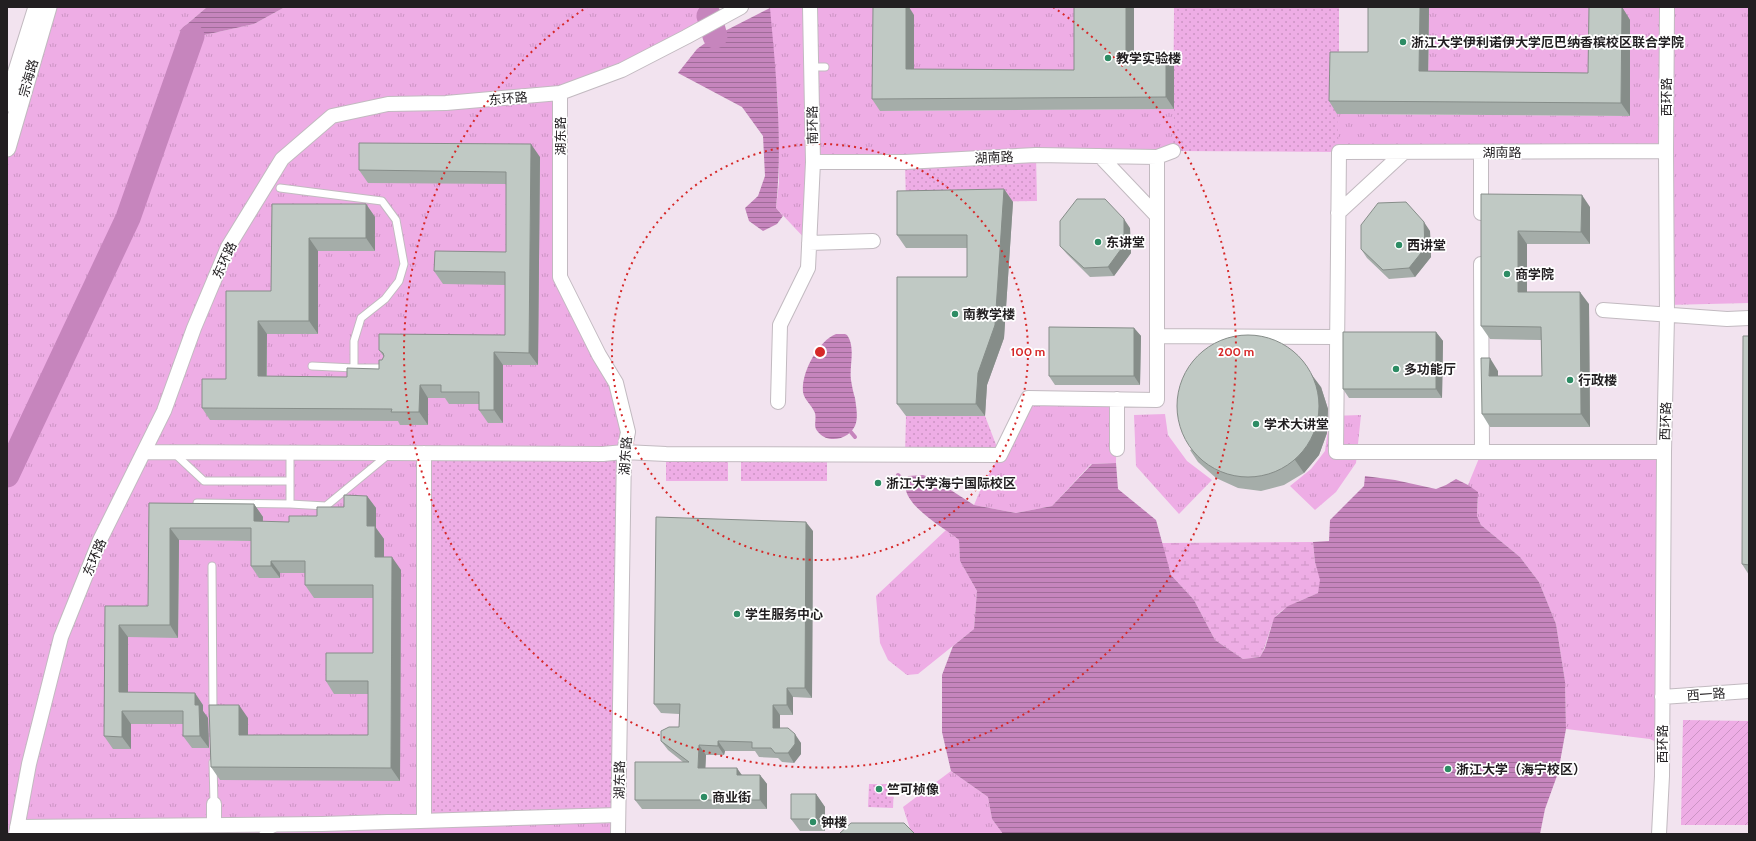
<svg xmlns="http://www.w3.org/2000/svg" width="1756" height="841" font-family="Cabin,'Noto Sans SC',sans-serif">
<defs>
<pattern id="grass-dots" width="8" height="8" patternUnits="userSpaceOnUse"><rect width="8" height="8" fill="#eeade5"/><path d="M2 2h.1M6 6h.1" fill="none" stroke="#cc94c4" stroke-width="1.8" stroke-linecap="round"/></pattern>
<pattern id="wetland-marsh" width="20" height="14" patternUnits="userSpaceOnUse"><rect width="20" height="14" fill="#eeade5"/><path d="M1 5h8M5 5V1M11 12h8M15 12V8" fill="none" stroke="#cc94c4"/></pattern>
<pattern id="park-tufts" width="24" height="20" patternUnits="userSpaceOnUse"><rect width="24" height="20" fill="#eeade5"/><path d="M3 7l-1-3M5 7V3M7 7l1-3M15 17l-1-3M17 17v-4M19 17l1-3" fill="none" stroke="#cc94c4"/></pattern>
<pattern id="garden-furrows" width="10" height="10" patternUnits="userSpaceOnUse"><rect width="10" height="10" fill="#eeade5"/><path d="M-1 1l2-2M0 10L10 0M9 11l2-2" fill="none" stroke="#cc94c4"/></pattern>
<pattern id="water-rules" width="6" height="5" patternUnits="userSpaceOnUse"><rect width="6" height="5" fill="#c685bd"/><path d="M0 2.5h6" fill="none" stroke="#a06c99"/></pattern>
</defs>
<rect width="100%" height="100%" fill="#faf1f8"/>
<path fill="#f2e3ef" d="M 7,7 L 1749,7 L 1749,834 L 7,834 Z"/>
<path fill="url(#grass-dots)" d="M 1174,7 L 1339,7 L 1339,152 L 1173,151 Z
M 1036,155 L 1037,201 L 906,203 L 905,162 Z
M 906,416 L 985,416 L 1000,455 L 905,455 Z
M 624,452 L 618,815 L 424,821 L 424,453 Z
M 666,454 L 728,454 L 728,481 L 666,481 Z
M 741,454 L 827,454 L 827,481 L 741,481 Z
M 869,784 L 894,784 L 893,808 L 868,807 Z"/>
<path fill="url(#wetland-marsh)" d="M 1313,542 L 1315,562 L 1321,580 L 1318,593 C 1306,599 1279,607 1274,620 C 1268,632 1267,645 1260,657 L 1243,659 L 1215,640 L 1194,600 L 1171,575 L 1161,543 Z"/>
<path fill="url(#park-tufts)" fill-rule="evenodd" d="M 48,7 L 207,7 L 179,31 L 192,36 L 200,36 L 254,24 L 285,7 L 699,7 L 709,16 L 686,37 L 560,94 L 560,277 L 616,383 L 624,452 L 424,453 L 425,821 L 618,815 L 618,834 L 7,834 L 7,148 ZM 158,516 L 280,539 L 280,578 L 260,541 L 179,540 L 178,637 L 128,637 L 128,705 L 203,712 L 192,724 L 131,724 L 131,749 L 114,618 L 157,619 ZM 400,570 L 400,780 L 220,780 L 248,748 L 377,748 L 377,694 L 382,598 L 314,573 Z
M 769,7 L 1082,7 L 1082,81 L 880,111 L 1174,109 L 1173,151 L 814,162 L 809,243 L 776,208 L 779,182 L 778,103 Z
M 1429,7 L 1749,7 L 1749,303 L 1667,305 L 1666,151 L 1339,152 L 1337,114 L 1629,116 L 1597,85 L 1428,84 Z
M 1028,398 L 1117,399 L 1116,463 L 1091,464 L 1052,506 L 1016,513 L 974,505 L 982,486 L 1000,455 Z
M 1165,414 L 1168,435 L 1187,461 L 1212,480 L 1179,514 L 1136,466 L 1134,415 Z
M 1361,415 L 1356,463 L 1336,492 L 1315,510 L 1290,486 L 1311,469 L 1325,451 L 1330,416 Z
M 1482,451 L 1664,452 L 1662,745 L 1650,739 L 1566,729 L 1565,681 L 1556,624 L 1539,582 L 1520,557 L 1481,525 L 1477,516 L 1478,498 L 1468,485 Z
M 946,530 L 959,540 L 960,561 L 977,591 L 974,629 L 918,674 L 907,675 L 888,660 L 880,643 L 876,596 Z
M 951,771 L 988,797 L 992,819 L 1003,834 L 912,834 L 911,832 L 903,807 Z"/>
<path fill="url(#garden-furrows)" d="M 1683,720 L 1749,721 L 1749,825 L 1681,825 Z"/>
<path fill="url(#water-rules)" d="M 207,7 L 285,7 L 254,24 L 200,36 L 192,36 L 179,31 Z
M 770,8 C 776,74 783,141 776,208 L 783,216 L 777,224 L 763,231 L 749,221 L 745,208 L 758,196 L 765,176 L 763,136 L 742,107 L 678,73 L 697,49 L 715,36 Z
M 836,334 L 845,334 L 847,335 C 856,347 849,367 851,380 C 852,386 853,392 855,398 C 856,406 858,415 856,423 C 852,438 830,445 819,433 C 812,427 817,421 815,413 C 812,405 804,400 803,392 C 801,373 818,341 836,334 Z
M 1116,463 L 1118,489 L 1156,520 L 1171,575 L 1194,600 L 1215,640 L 1243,659 L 1260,657 L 1265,648 L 1274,618 L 1288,606 L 1318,593 L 1320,580 L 1315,562 L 1313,542 L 1329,541 L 1330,520 L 1364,486 L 1365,476 L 1395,480 L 1436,489 L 1446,485 L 1456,479 L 1468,485 L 1478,492 L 1477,516 L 1481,525 L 1520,557 L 1539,582 L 1556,624 L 1565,681 L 1566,729 L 1558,773 L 1545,809 L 1540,834 L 1003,834 L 992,819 L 988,797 L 951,771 L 942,732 L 942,675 L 953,646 L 974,629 L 977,591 L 960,561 L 959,540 C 944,527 893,501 908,476 L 923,475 L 932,478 L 974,505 L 1016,513 L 1052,506 L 1092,464 Z"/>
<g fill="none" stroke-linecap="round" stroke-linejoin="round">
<path stroke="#c685bd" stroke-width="4" d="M 850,431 L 855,437
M 898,475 L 905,482"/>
<path stroke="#c685bd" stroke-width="25" d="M 709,16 L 715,36
M 7,475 L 128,218 L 192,36"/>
<defs>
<path id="service" d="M 811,67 L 825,67
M 280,188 L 382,201 L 396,220 L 404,264 L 399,281 L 385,299 L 361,318 L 354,341 L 354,368 L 388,368
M 312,366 L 354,368
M 290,452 L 290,504 L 326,506 L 389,454
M 174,453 L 204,481 L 290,481
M 197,503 L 290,504
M 212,566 L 213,714
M 213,762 L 214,804
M 263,834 L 275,828"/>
<path id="minor" d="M 560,93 L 560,277 L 599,355 L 616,383 L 628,432 L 624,452 L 618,834
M 1481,152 L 1481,213
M 1100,156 L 1157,216
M 813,162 L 905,162 L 1036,155 L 1157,157 L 1173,151
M 1338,213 L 1404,152
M 809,243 L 873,241
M 1481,264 L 1482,451
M 1603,310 L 1727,319 L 1749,318
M 1157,336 L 1337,337
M 1117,399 L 1117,449
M 778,402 L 780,325 L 808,268 L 813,162 L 810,7
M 145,452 L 603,454 L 624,452 L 666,454 L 1000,455 L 1028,398 L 1157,400 L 1157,157
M 1664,452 L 1336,452 L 1339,152 L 1666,151
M 424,453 L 424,821
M 1662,697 L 1749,691
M 214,804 L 214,825
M 17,827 L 322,824 L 618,815
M 16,834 L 29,764 L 61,637 L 100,540 L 164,411 L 194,328 L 228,247 L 282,159 L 332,116 L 388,104 L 446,103 L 560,93 L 622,70 L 686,37 L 741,7
M 1659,834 L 1662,776 L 1664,452 L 1667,316 L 1666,151 L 1667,7"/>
<path id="tertiary" d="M 7,103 L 37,7
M 7,148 L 48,7"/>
</defs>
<use href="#service" stroke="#c2bac0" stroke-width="9"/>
<use href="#minor" stroke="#c2bac0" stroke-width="16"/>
<use href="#tertiary" stroke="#c2bac0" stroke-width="19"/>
<use href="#service" stroke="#fff" stroke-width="7"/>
<use href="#minor" stroke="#fff" stroke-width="14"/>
<use href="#tertiary" stroke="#fff" stroke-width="17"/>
</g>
<path fill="#a5ada9" d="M 1368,7 L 1429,7 L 1428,71 L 1588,73 L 1622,7 L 1630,20 L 1630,116 L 1337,114 L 1329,101 L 1368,52 Z
M 914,15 L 914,69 L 1074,70 L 1134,52 L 1166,52 L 1174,64 L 1174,109 L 880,111 L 872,99 Z
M 540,157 L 538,365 L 503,365 L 503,423 L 488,423 L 479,410 L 479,404 L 449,404 L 445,398 L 428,398 L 428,425 L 400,425 L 398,421 L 210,420 L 202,408 L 226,379 L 271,291 L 272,204 L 366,204 L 375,217 L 375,251 L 318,251 L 318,334 L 267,334 L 267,377 L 347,377 L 379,369 L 384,357 L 379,350 L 505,335 L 505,285 L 443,284 L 434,271 L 506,252 L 506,184 L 368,183 L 359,170 Z
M 1004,189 L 1013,202 L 1004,338 L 987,385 L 985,416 L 906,416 L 897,404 L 967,277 L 967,248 L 906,248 L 897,235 Z
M 1481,194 L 1590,207 L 1590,244 L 1527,244 L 1527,292 L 1589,304 L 1590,427 L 1490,427 L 1482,414 L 1498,371 L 1498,376 L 1542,376 L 1541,340 L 1490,339 L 1481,326 Z
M 1130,228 L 1131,253 L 1114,276 L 1090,277 L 1067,254 L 1060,246 Z
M 1430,231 L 1431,257 L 1415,277 L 1389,279 L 1367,258 L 1361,249 Z
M 1134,328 L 1141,336 L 1140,385 L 1055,385 L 1049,376 Z
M 1436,332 L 1443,341 L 1442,398 L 1349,398 L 1343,389 Z
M 1749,336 L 1749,575 L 1742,564 Z
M 1321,387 L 1328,409 L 1327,433 L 1319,455 L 1304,473 L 1284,485 L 1261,491 L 1238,488 L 1216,478 L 1198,462 L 1190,450 Z
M 367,496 L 376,508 L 376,528 L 384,539 L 384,557 L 401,570 L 400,781 L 220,780 L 211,767 L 248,718 L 248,735 L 368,735 L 368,694 L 334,694 L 326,681 L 373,653 L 373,598 L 314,598 L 305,585 L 305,573 L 280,573 L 280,578 L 259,578 L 251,566 L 251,541 L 179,540 L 178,638 L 128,637 L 128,692 L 203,705 L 203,711 L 208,718 L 209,748 L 192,748 L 183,736 L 183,724 L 131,724 L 131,749 L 113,749 L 104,736 L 105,606 L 148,606 L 149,503 L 254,504 L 263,517 L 263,522 L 289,522 L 317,516 L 344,507 Z
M 813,531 L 812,698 L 793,697 L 793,715 L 780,715 L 780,728 L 801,743 L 801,754 L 794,763 L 782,762 L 778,758 L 759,757 L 755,751 L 725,751 L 724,755 L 706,755 L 705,768 L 742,775 L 760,775 L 767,784 L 767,809 L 642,809 L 635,800 L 683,762 L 668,750 L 661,741 L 679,727 L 679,714 L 661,713 L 654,704 Z
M 816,794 L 825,807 L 825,831 L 800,831 L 791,819 Z"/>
<path fill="#868d89" d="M 906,7 L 909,7 L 914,15 L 914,80 L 906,69 Z
M 1126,7 L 1134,7 L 1134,63 L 1126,52 Z
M 1420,7 L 1429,7 L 1428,84 L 1419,71 Z
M 1622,7 L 1630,20 L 1630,116 L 1621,103 Z
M 1166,52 L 1174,64 L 1174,109 L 1166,97 Z
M 531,144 L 540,157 L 538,365 L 529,353 Z
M 1004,189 L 1013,202 L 1004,338 L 987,385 L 985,416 L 976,404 L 978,373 Z
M 1582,195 L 1590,207 L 1590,244 L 1581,232 Z
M 366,204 L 375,217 L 375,251 L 366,238 Z
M 1124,219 L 1130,228 L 1131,253 L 1114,276 L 1108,267 Z
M 1424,222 L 1430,231 L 1431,257 L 1415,277 L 1409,268 Z
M 1518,231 L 1527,244 L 1527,304 L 1518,292 Z
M 309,238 L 318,251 L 318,334 L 309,321 Z
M 1580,292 L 1589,304 L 1590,427 L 1581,414 Z
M 258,321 L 267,334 L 266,389 L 258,376 Z
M 1134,328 L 1141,336 L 1140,385 L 1134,376 Z
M 1436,332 L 1443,341 L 1442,398 L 1436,389 Z
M 494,352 L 503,365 L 503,423 L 494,410 Z
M 1490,358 L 1498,371 L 1498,388 L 1489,376 Z
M 1312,375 L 1321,387 L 1328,409 L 1327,433 L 1319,455 L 1304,473 L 1295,460 Z
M 420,385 L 428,398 L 428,425 L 419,412 Z
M 367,496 L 376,508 L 376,528 L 384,539 L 384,570 L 375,557 L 367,526 Z
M 254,504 L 263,517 L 262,534 L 254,521 Z
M 806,522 L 813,531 L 812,698 L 805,688 Z
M 170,528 L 179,540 L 178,638 L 170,625 Z
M 392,557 L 401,570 L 400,781 L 391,768 Z
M 271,561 L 280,573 L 280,578 L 271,566 Z
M 119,625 L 128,637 L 128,705 L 119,692 Z
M 787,688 L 793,697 L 793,715 L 787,705 Z
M 195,693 L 203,705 L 203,711 L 208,718 L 209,748 L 200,736 L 195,705 Z
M 239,705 L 248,718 L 248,748 L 239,735 Z
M 773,705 L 780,715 L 780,737 L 773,728 Z
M 122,711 L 131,724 L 131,749 L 122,737 Z
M 795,734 L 801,743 L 801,754 L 794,763 L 788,753 Z
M 718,741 L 725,751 L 724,755 L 718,746 Z
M 699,745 L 706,755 L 705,778 L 698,768 Z
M 737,768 L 744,778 L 737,775 Z
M 760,775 L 767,784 L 767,809 L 760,800 Z
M 816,794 L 825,807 L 825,831 L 816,819 Z"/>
<path fill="#c0c9c4" stroke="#868d89" d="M 873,7 L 906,7 L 906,69 L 1074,70 L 1074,7 L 1126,7 L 1126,52 L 1166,52 L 1166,97 L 872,99 Z
M 1368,7 L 1420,7 L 1419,71 L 1588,73 L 1589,7 L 1622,7 L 1621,103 L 1329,101 L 1330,52 L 1368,52 Z
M 359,143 L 531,144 L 529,353 L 494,352 L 494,410 L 479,410 L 479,392 L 441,392 L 441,385 L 420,385 L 419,412 L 391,412 L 392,409 L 202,408 L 202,379 L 226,379 L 226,291 L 271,291 L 272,204 L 366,204 L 366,238 L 309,238 L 309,321 L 258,321 L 258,376 L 347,377 L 347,368 L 379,369 L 379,360 L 382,360 L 384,356 L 383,353 L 379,350 L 379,334 L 505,335 L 505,272 L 434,271 L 435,251 L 506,252 L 506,172 L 359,170 Z
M 1004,189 L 995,325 L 978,373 L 976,404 L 897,404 L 897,277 L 967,277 L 967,235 L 897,235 L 897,191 Z
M 1481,194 L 1582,195 L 1581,232 L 1518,231 L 1518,292 L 1580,292 L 1581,414 L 1482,414 L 1481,358 L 1490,358 L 1489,376 L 1542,376 L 1541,327 L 1481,326 Z
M 1077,199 L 1105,199 L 1124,219 L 1124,245 L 1108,267 L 1084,268 L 1060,246 L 1060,221 Z
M 1406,202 L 1424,222 L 1425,248 L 1409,268 L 1383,270 L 1361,249 L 1361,225 L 1378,203 Z
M 1049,327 L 1134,328 L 1134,376 L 1049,376 Z
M 1343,332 L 1436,332 L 1436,389 L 1343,389 Z
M1177 406a71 71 0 1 1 142 0a71 71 0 1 1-142 0Z
M 1743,336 L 1749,336 L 1749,565 L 1742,564 Z
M 344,495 L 367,496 L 367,526 L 375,526 L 375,557 L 392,557 L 391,768 L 211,767 L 209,705 L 239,705 L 239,735 L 368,735 L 368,681 L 326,681 L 326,653 L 373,653 L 373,585 L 305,585 L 305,561 L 271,561 L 271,566 L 251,566 L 251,528 L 170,528 L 170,625 L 119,625 L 119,692 L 195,693 L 195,705 L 199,705 L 200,736 L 183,736 L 183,711 L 122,711 L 122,737 L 104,736 L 105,606 L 148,606 L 149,503 L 254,504 L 254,521 L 289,522 L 289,516 L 317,516 L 317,507 L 344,507 Z
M 656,517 L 806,522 L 805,688 L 787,688 L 787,705 L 773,705 L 773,728 L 788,728 L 795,734 L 795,744 L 788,753 L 775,753 L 771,748 L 752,748 L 752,742 L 718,741 L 718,746 L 699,745 L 698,768 L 737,768 L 737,775 L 760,775 L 760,800 L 635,800 L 635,762 L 689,762 L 661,741 L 661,731 L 669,727 L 679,727 L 680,704 L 654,704 Z
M 791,794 L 816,794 L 816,819 L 791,819 Z
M 851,823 L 904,823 L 915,834 L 839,834 Z"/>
<g fill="none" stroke="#d62828" stroke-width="2" stroke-dasharray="2 4">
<circle cx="820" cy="352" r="208"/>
<path d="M1053 7A416 416 0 1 1 587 7"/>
</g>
<g fill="#2d8c64" stroke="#fff" stroke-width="1.5">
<circle cx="1403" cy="42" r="4"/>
<circle cx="1108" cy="58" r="4"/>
<circle cx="1098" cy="242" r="4"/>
<circle cx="1399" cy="245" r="4"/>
<circle cx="1507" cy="274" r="4"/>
<circle cx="955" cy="314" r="4"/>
<circle cx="1396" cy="369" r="4"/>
<circle cx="1570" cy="380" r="4"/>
<circle cx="1256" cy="424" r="4"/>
<circle cx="878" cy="483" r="4"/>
<circle cx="737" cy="614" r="4"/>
<circle cx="1448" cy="769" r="4"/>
<circle cx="879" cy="789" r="4"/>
<circle cx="704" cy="797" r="4"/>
<circle cx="813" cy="822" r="4"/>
</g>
<g text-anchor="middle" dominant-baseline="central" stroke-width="3.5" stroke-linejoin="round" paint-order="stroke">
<g font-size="13" font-weight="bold" fill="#221f21" stroke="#fff" text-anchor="start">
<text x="1411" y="42">浙江大学伊利诺伊大学厄巴纳香槟校区联合学院</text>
<text x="1116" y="58">教学实验楼</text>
<text x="1106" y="242">东讲堂</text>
<text x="1407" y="245">西讲堂</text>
<text x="1515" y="274">商学院</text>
<text x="963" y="314">南教学楼</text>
<text x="1404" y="369">多功能厅</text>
<text x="1578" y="380">行政楼</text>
<text x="1264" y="424">学术大讲堂</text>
<text x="886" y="483">浙江大学海宁国际校区</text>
<text x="745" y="614">学生服务中心</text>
<text x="1456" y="769">浙江大学（海宁校区）</text>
<text x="887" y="789">竺可桢像</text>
<text x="712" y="797">商业街</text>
<text x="821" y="822">钟楼</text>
</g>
<g font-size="13" fill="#221f21" stroke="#fff">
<text transform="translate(28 78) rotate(-74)">宗海路</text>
<text transform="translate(1666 97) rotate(-90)">西环路</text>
<text transform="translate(508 98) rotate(-5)">东环路</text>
<text transform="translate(812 125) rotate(-91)">南环路</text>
<text transform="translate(560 136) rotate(-90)">湖东路</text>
<text x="1502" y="152">湖南路</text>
<text transform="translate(994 157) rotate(-3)">湖南路</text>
<text transform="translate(224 260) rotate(-65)">东环路</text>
<text transform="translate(1665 421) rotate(-88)">西环路</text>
<text transform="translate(625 456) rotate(-86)">湖东路</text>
<text transform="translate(94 557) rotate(-67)">东环路</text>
<text transform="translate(1706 694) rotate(-4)">西一路</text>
<text transform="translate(1662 744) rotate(-90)">西环路</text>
<text transform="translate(619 780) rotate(-89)">湖东路</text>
</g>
</g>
<circle cx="820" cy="352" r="6" fill="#d62828" stroke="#fff" stroke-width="2"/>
<g font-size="12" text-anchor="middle" font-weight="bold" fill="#d62828" stroke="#fff" stroke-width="3.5" stroke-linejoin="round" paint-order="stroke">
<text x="1028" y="356">100 m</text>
<text x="1236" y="356">200 m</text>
</g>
<rect width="1756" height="841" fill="none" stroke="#221f21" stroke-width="16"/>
</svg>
